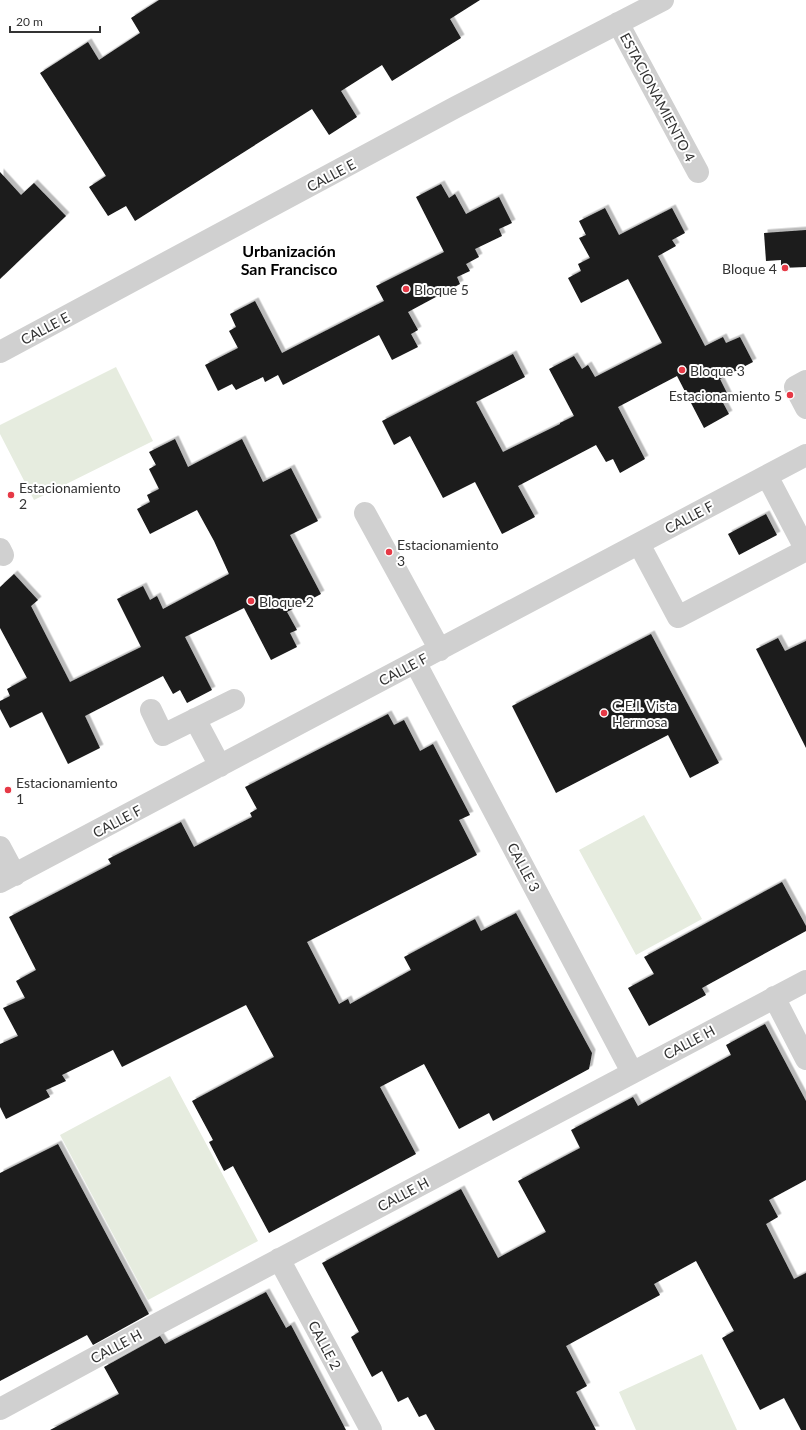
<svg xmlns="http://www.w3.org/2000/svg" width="806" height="1430" font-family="Lato,sans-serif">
<defs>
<filter id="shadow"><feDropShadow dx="3.5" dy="-3.5" stdDeviation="0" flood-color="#0004"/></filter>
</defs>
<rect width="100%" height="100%" fill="#fff"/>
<path fill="#e6ecdf" d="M 116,367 L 153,441 L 34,500 L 0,434 L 0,425 Z
M 644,815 L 702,919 L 636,955 L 579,850 Z
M 170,1076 L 258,1241 L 148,1300 L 60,1135 Z
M 702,1354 L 737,1430 L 636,1430 L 619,1392 Z"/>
<path fill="#1a1a1a" filter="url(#shadow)" d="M 159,0 L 480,0 L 450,19 L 461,38 L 392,81 L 382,65 L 341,91 L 357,117 L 329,135 L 312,109 L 135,221 L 126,206 L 108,216 L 89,187 L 106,176 L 40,73 L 88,42 L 99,60 L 140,33 L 131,18 Z
M 0,172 L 21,195 L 34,183 L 66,216 L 0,279 Z
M 441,184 L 449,198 L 455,194 L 466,214 L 499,197 L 512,223 L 499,229 L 502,236 L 475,249 L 479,257 L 466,264 L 470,271 L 457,277 L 460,284 L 408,312 L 418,330 L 411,334 L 418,347 L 392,360 L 379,335 L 283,385 L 278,375 L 265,382 L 263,377 L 236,390 L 232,384 L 218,391 L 205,365 L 238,348 L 229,331 L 236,327 L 230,314 L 255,301 L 282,353 L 384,301 L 376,286 L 444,252 L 416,197 Z
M 605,208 L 619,235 L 672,208 L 685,233 L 672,240 L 676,246 L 658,256 L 705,346 L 723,337 L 726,343 L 740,337 L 753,362 L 720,379 L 729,397 L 722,401 L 729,414 L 704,428 L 677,376 L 618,407 L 645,459 L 620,473 L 613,459 L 606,462 L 596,445 L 518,486 L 535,517 L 502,534 L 475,482 L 443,498 L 410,436 L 394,445 L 382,421 L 513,354 L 525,377 L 476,402 L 503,452 L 560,424 L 560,423 L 574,416 L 549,369 L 574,356 L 582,369 L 588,365 L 595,377 L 662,343 L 628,279 L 581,303 L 568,278 L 581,271 L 578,264 L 590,258 L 579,238 L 586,235 L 579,221 Z
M 806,230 L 806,267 L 781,268 L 781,260 L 766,261 L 764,233 Z
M 175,439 L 188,467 L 242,439 L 263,482 L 291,468 L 318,521 L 290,535 L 321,594 L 287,612 L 297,630 L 290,633 L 297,647 L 271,660 L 244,608 L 185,637 L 212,690 L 187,703 L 180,690 L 173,694 L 163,676 L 85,716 L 100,748 L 68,764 L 42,712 L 10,728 L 0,709 L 0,701 L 10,696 L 7,689 L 27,678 L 0,628 L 0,587 L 14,574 L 38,600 L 31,606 L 70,682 L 141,647 L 117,599 L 143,586 L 150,600 L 157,596 L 163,609 L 229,574 L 214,541 L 197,510 L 150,534 L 137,509 L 150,502 L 147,495 L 159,489 L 149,469 L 156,465 L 149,452 Z
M 766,514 L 777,535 L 739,555 L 728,534 Z
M 651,634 L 719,763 L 690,778 L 668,735 L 556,793 L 512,706 Z
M 778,638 L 785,651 L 806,641 L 806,748 L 756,649 Z
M 388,714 L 394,725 L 404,720 L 420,751 L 433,744 L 470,815 L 459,820 L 477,855 L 307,942 L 339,1004 L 348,999 L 350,1004 L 411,970 L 404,957 L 475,919 L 481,931 L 516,913 L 592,1053 L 589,1069 L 493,1121 L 489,1113 L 459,1129 L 424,1064 L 380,1087 L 416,1154 L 269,1233 L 233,1166 L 224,1171 L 209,1142 L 213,1140 L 192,1101 L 274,1057 L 246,1005 L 122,1067 L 113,1050 L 62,1075 L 66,1081 L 46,1090 L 50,1097 L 6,1119 L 0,1107 L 0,1044 L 18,1036 L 3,1008 L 25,998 L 16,981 L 36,970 L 9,917 L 111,864 L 108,859 L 181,822 L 194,847 L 252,817 L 250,813 L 257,809 L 245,787 Z
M 782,882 L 806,926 L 806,931 L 702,988 L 706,995 L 649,1026 L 628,988 L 654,974 L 644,957 Z
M 765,1024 L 806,1101 L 806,1180 L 769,1200 L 778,1217 L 766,1224 L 794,1279 L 806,1273 L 806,1430 L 801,1430 L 784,1398 L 760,1410 L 722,1338 L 734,1331 L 696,1261 L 654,1284 L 660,1295 L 566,1346 L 587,1386 L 576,1392 L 596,1430 L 435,1430 L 426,1414 L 419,1417 L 408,1397 L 398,1402 L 382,1371 L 372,1377 L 351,1337 L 359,1332 L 322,1263 L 461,1189 L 498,1258 L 546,1232 L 518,1181 L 580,1148 L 571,1130 L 633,1097 L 638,1106 L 731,1055 L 726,1045 Z
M 58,1144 L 149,1314 L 93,1345 L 87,1335 L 0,1381 L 0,1173 Z
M 266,1292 L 286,1328 L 291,1325 L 346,1430 L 50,1430 L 119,1394 L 104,1367 L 160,1336 L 165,1344 Z"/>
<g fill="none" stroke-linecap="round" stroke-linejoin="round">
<path stroke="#d0d0d0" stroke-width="22" d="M 618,23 L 698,172
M 0,352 L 456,107 L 663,0
M 806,381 L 795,387 L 806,408
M 365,513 L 440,650
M 639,544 L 678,617 L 806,550 L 767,476
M 0,549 L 3,555
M 415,662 L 632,1072
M 151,710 L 163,735 L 234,700
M 195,719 L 220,766
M 0,847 L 15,875
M 0,882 L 806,455
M 774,997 L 806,1059
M 279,1259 L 371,1430
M 0,1409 L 142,1332 L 806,981"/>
</g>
<g fill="#e63946" stroke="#fff" stroke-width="1.5">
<circle cx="785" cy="268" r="4"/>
<circle cx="406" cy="289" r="4"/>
<circle cx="682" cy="370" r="4"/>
<circle cx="790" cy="395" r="4"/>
<circle cx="11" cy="495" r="4"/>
<circle cx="389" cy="552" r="4"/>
<circle cx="251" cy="601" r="4"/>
<circle cx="604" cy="713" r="4"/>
<circle cx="8" cy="790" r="4"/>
</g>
<g text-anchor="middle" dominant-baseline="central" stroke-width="4" stroke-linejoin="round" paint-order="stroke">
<g font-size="14" fill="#333" stroke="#fff">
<text transform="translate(658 97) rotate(62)">ESTACIONAMIENTO 4</text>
<text transform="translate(331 175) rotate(-28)">CALLE E</text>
<text transform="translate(45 328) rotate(-28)">CALLE E</text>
<text transform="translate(689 517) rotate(-28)">CALLE F</text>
<text transform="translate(403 669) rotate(-28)">CALLE F</text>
<text transform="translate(117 821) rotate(-28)">CALLE F</text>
<text transform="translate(524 867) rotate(62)">CALLE 3</text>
<text transform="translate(689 1042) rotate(-28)">CALLE H</text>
<text transform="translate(403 1194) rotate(-28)">CALLE H</text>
<text transform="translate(325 1345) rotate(62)">CALLE 2</text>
<text transform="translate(116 1346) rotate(-28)">CALLE H</text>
</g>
<g font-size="14" fill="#333" stroke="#fff" text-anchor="start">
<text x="777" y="268" text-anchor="end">Bloque 4</text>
<text x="414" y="289">Bloque 5</text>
<text x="690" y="370">Bloque 3</text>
<text x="782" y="395" text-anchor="end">Estacionamiento 5</text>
<text x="19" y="487">Estacionamiento<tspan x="19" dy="16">2</tspan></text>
<text x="397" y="544">Estacionamiento<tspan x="397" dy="16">3</tspan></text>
<text x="259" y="601">Bloque 2</text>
<text x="612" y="705">C.E.I. Vista<tspan x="612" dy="16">Hermosa</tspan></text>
<text x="16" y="782">Estacionamiento<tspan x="16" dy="16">1</tspan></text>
</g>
<g font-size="16" font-weight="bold" fill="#000" stroke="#fff">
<text x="289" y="250">Urbanización<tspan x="289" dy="18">San Francisco</tspan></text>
</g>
</g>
<path d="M10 26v6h90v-6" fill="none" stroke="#333333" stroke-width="2"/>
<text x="16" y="26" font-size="12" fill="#333333" stroke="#ffffff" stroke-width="3" paint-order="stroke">20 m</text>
</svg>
